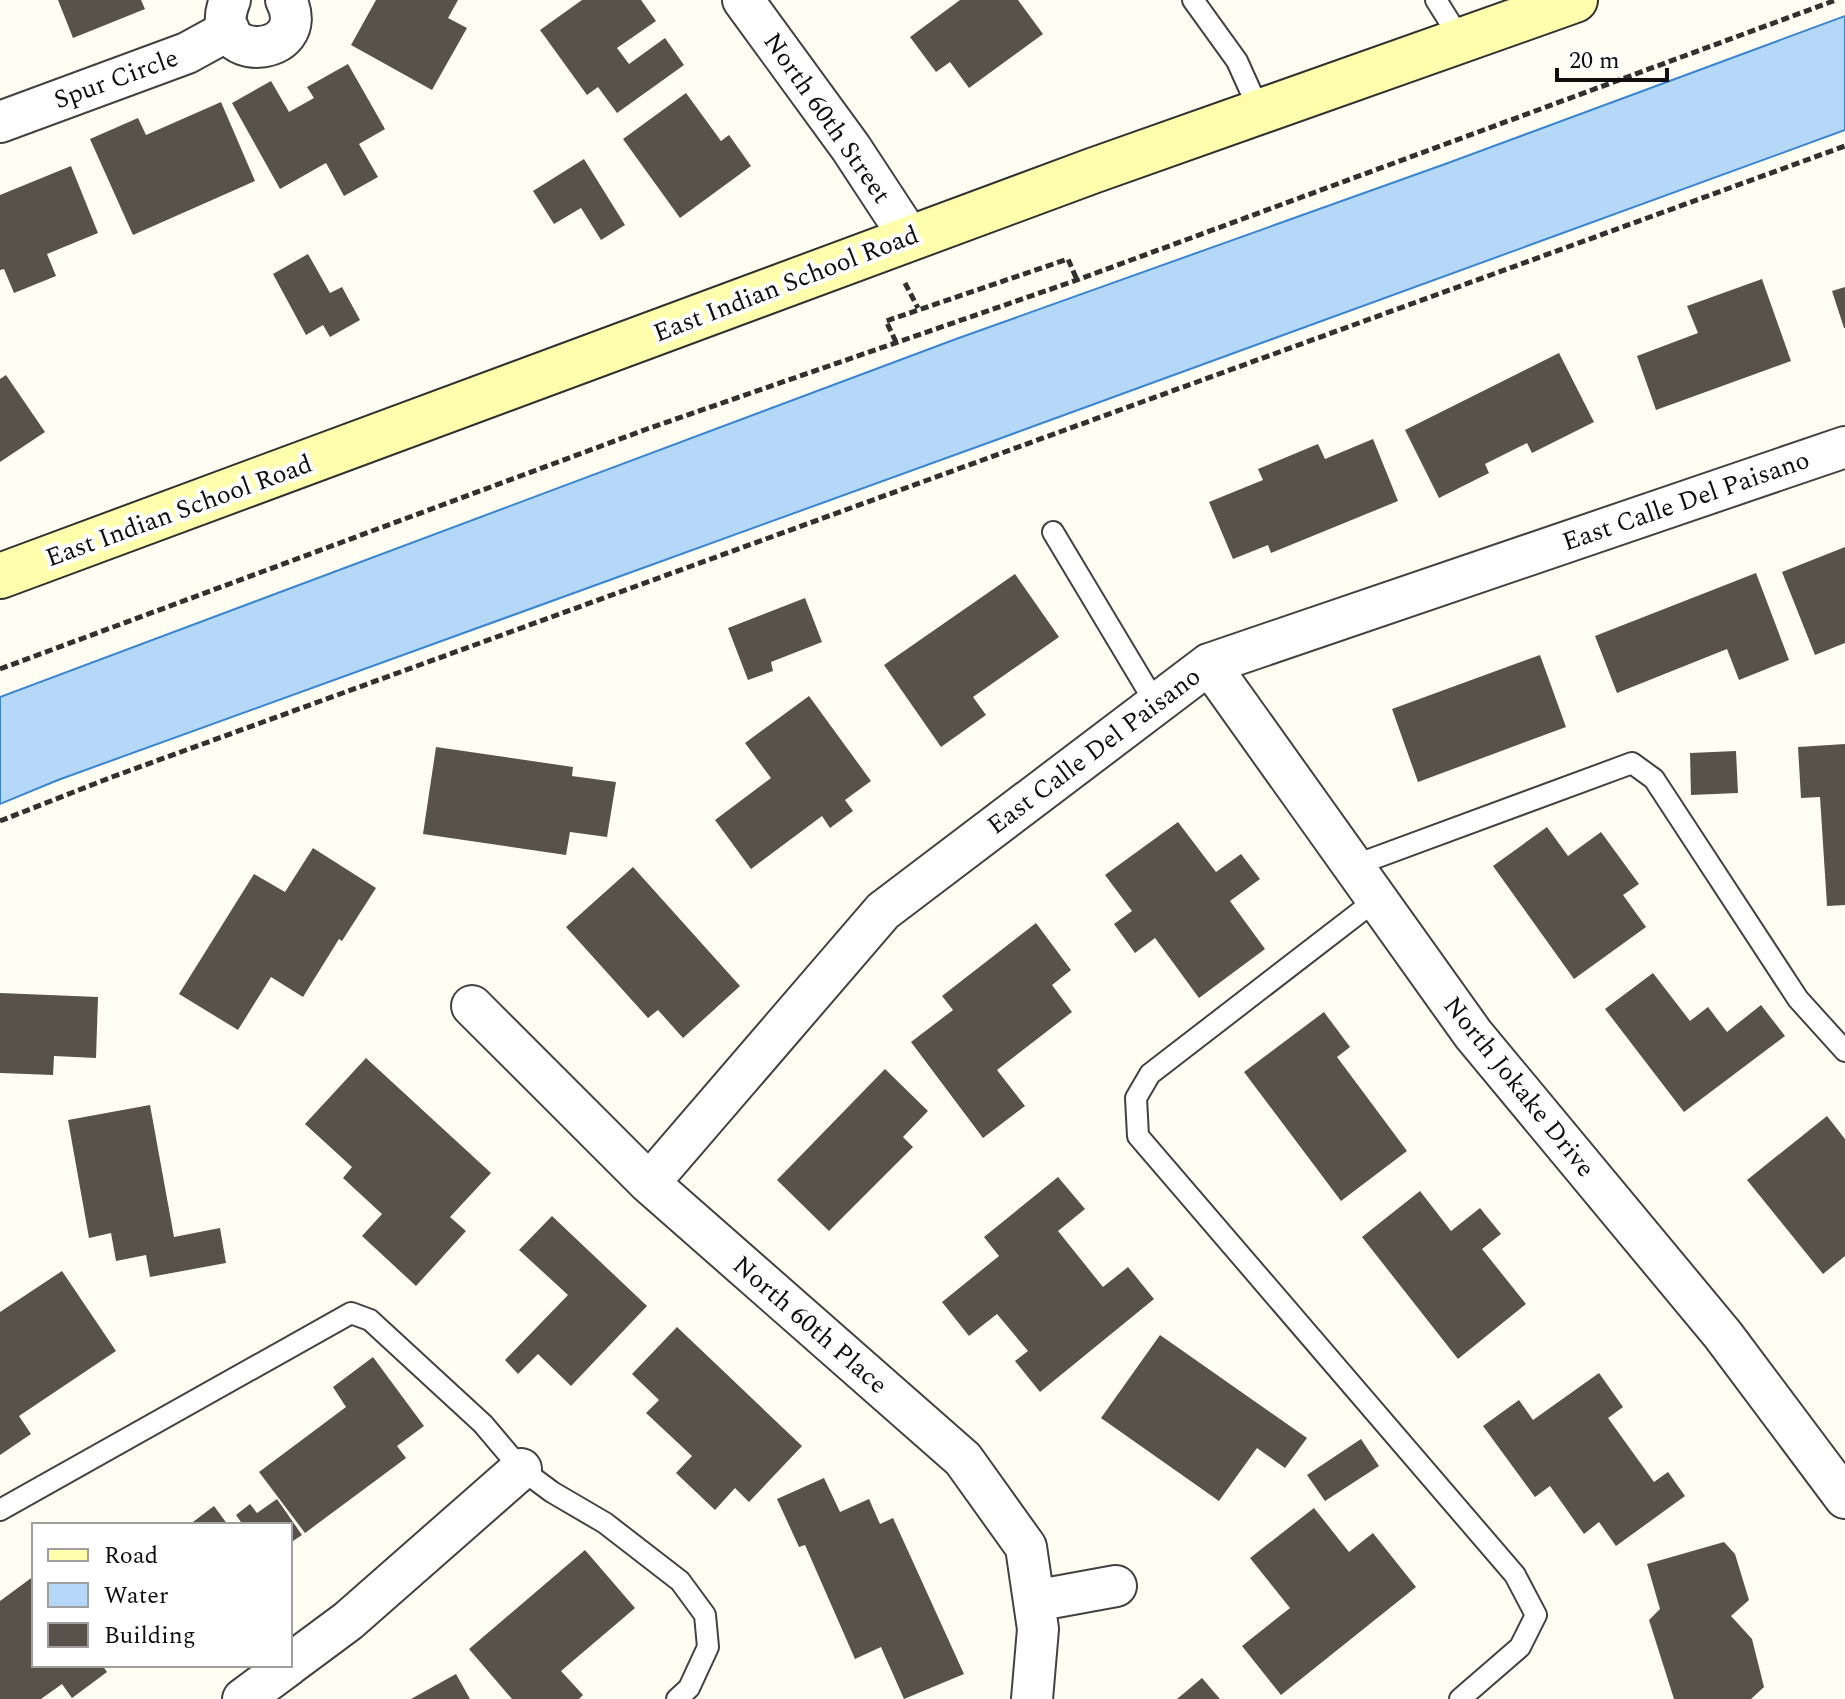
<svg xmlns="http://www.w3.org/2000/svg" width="1845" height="1699" font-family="Spectral,serif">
<rect width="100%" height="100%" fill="#fffef2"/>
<path fill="#b5d8f8" stroke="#3a85d1" stroke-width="2" d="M 1845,16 L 1845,130 C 1249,345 655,568 58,780 L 0,804 L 0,697 L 956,339 L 1448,163 Z"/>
<path fill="#59524b" d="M 58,0 L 141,0 L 145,9 L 73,38 Z
M 376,0 L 458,0 L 448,18 L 467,28 L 432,90 L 351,45 Z
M 582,0 L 641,0 L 656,21 L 617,48 L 629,64 L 665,38 L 684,65 L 617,113 L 598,87 L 587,95 L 540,30 Z
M 960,0 L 1018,0 L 1043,34 L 969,88 L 950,62 L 936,72 L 910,37 Z
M 348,64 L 385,129 L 359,144 L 378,177 L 344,196 L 326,163 L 280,189 L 232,103 L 271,81 L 289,112 L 314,98 L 307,87 Z
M 686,93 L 721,141 L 729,135 L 751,166 L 680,218 L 623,139 Z
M 221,102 L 255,181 L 133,235 L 90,139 L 138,118 L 146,135 Z
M 584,159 L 625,225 L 601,240 L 581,208 L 554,224 L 533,191 Z
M 71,166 L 98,233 L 47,254 L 56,276 L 14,293 L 4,269 L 0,270 L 0,195 Z
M 308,254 L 330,293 L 342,287 L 360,320 L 330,337 L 323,325 L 306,335 L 273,274 Z
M 1762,279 L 1791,361 L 1656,410 L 1637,356 L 1698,333 L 1687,306 Z
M 1845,287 L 1845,328 L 1844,328 L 1832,291 Z
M 1559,353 L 1594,422 L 1532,453 L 1527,443 L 1485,464 L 1489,473 L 1439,498 L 1405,430 Z
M 6,375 L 45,432 L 0,462 L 0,379 Z
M 1373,439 L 1398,501 L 1271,553 L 1268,545 L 1233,559 L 1209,502 L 1263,480 L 1258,469 L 1318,444 L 1325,459 Z
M 1845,547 L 1845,643 L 1815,655 L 1782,572 Z
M 1756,573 L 1789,660 L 1739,680 L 1727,649 L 1617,693 L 1595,636 Z
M 1015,574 L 1059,637 L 973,697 L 986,715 L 941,747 L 884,665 Z
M 805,598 L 822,642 L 771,662 L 773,671 L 748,680 L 728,628 Z
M 1540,655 L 1566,727 L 1418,782 L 1392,709 Z
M 809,696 L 871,781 L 845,800 L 853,811 L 830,828 L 822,816 L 751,869 L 715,820 L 771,778 L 745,743 Z
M 1845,744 L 1845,905 L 1827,906 L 1820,797 L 1801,798 L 1798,747 Z
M 436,747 L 573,767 L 572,776 L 616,782 L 607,837 L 570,832 L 566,855 L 423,834 Z
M 1736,751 L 1738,793 L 1691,795 L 1690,753 Z
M 1178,822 L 1216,872 L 1241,854 L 1260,879 L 1230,901 L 1265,949 L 1199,998 L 1155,938 L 1135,953 L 1114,924 L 1132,911 L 1105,875 Z
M 1547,827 L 1568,856 L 1601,832 L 1639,884 L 1623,895 L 1646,927 L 1574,979 L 1493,866 Z
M 313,848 L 376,888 L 342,941 L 339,939 L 303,997 L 271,977 L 238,1030 L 179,994 L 254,874 L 285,892 Z
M 633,867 L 740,986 L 683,1038 L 658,1010 L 648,1018 L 566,927 Z
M 1036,923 L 1071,970 L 1052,985 L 1072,1012 L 997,1070 L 1025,1106 L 983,1138 L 911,1042 L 953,1010 L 942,996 Z
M 1653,973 L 1690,1021 L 1708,1007 L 1727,1032 L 1761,1005 L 1785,1036 L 1684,1112 L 1605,1009 Z
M 0,993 L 98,997 L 96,1058 L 54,1056 L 53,1075 L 0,1073 Z
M 1324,1012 L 1350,1047 L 1337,1057 L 1407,1151 L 1341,1201 L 1244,1072 Z
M 366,1058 L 491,1173 L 450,1217 L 466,1231 L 416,1286 L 362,1236 L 382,1214 L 343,1178 L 352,1167 L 305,1124 Z
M 885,1069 L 928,1111 L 903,1137 L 913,1147 L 829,1231 L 777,1180 Z
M 150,1105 L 174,1237 L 220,1228 L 226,1263 L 150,1277 L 146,1255 L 116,1261 L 111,1233 L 89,1238 L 68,1120 Z
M 1827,1116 L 1845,1139 L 1845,1256 L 1823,1274 L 1747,1180 Z
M 1058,1177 L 1085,1209 L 1058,1231 L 1103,1287 L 1128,1267 L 1154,1299 L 1040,1392 L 1015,1361 L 1028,1351 L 997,1314 L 969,1336 L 942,1302 L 999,1256 L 984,1237 Z
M 1420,1191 L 1451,1231 L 1480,1208 L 1501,1234 L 1482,1249 L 1526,1304 L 1458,1359 L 1362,1237 Z
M 552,1216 L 647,1306 L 571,1386 L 538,1354 L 518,1374 L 505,1360 L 568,1295 L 519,1250 Z
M 62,1271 L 116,1351 L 19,1416 L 31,1434 L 0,1455 L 0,1312 Z
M 677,1327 L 802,1446 L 749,1502 L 735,1488 L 715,1510 L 676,1473 L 692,1456 L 646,1413 L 659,1400 L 632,1374 Z
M 1160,1335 L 1307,1438 L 1285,1468 L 1257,1448 L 1219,1501 L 1101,1418 Z
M 373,1357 L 424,1426 L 397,1446 L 406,1458 L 305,1533 L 259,1472 L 346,1407 L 333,1387 Z
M 1599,1373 L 1623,1407 L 1608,1418 L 1654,1482 L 1668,1472 L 1685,1496 L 1616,1546 L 1599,1522 L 1584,1534 L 1550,1486 L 1535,1497 L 1483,1426 L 1519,1400 L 1533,1420 Z
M 1361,1439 L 1379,1466 L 1325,1501 L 1307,1475 Z
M 824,1478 L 840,1512 L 869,1499 L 880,1524 L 893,1518 L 964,1674 L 904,1699 L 881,1647 L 855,1659 L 805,1545 L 799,1547 L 777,1499 Z
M 277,1499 L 302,1535 L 290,1543 L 290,1525 L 243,1525 L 236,1515 L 250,1504 L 257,1513 Z
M 214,1506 L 228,1525 L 189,1525 Z
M 1314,1508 L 1349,1552 L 1373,1533 L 1416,1587 L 1281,1695 L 1242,1646 L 1290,1608 L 1250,1558 Z
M 1724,1542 L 1735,1554 L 1749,1600 L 1731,1616 L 1752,1639 L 1764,1687 L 1751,1699 L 1674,1699 L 1649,1620 L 1660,1609 L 1647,1564 Z
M 585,1550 L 635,1608 L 561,1671 L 583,1695 L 579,1699 L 512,1699 L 469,1649 Z
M 34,1576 L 34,1665 L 102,1665 L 107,1672 L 72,1698 L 62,1684 L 41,1699 L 0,1699 L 0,1601 Z
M 456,1674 L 470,1699 L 411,1699 Z
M 1202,1678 L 1220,1699 L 1177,1699 Z"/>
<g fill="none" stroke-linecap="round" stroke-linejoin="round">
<defs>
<path id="lane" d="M 1193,0 L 1237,61 L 1260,112
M 1436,0 L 1461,40
M 1053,532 L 1156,704
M 1353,866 L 1632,763 L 1654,779 L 1798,999 L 1845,1051
M 1377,899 L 1150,1074 L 1136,1098 L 1138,1136 L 1515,1575 L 1536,1615 L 1520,1647 L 1460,1699
M 0,1510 L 351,1313 L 370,1320 L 483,1424 L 521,1469 L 552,1492 L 605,1523 L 680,1581 L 705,1615 L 708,1647 L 689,1688 L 677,1699"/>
<path id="street" d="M 230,0 C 203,66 315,59 286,0
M 743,0 L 851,148 L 910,238
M 0,122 L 187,53 L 229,30
M 1209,664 L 1473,1034 L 1723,1335 L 1845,1498
M 472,1006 L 649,1183 L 963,1459 L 1026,1547 L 1038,1629 L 1032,1699
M 649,1183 L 883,911 L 1209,664 L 1845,447
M 1034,1601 L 1116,1586
M 290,1664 L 348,1621 L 521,1469
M 243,1699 L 289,1665"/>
<path id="secondary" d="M 0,576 L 1092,171 L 1575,0"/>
</defs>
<use href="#lane" stroke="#424242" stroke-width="24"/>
<use href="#street" stroke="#424242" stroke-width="44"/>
<use href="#secondary" stroke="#313131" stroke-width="48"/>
<path stroke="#313131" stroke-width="5" stroke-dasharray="8 4" stroke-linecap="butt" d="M 905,283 L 918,308
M 896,342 L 886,321 L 1068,259 L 1077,280
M 0,669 L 647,429 L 1077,280 L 1836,0
M 0,821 L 112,777 L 1845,146"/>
<use href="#lane" stroke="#fff" stroke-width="20"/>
<use href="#street" stroke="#fff" stroke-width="40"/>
<use href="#secondary" stroke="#fffead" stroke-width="44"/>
</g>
<g text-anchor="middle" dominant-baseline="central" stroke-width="8" stroke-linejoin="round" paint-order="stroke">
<g font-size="26" fill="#0f0f0f" stroke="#fff">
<text transform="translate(116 79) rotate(-20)">Spur Circle</text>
<text transform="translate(827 118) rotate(55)">North 60th Street</text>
<text transform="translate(786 284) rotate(-21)">East Indian School Road</text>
<text transform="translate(1686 501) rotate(-19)">East Calle Del Paisano</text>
<text transform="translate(179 511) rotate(-20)">East Indian School Road</text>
<text transform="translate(1094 751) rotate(-37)">East Calle Del Paisano</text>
<text transform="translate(1519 1087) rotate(51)">North Jokake Drive</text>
<text transform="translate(810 1325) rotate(41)">North 60th Place</text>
</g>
</g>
<rect x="32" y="1523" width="260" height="144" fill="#ffffff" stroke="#9f9f9f" stroke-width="2"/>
<rect x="48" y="1549" width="40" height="12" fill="#fffead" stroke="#9f9f9f" stroke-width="2"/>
<text x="104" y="1563" font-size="24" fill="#0f0f0f">Road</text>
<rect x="48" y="1583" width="40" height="24" fill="#b5d8f8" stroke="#9f9f9f" stroke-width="2"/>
<text x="104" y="1603" font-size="24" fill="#0f0f0f">Water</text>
<rect x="48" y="1623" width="40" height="24" fill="#59524b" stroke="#9f9f9f" stroke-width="2"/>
<text x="104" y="1643" font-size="24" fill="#0f0f0f">Building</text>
<path d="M1557 68v12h110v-12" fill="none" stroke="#0f0f0f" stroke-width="4"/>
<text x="1569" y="68" font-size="24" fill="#0f0f0f" stroke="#ffffff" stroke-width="6" paint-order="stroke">20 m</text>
</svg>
